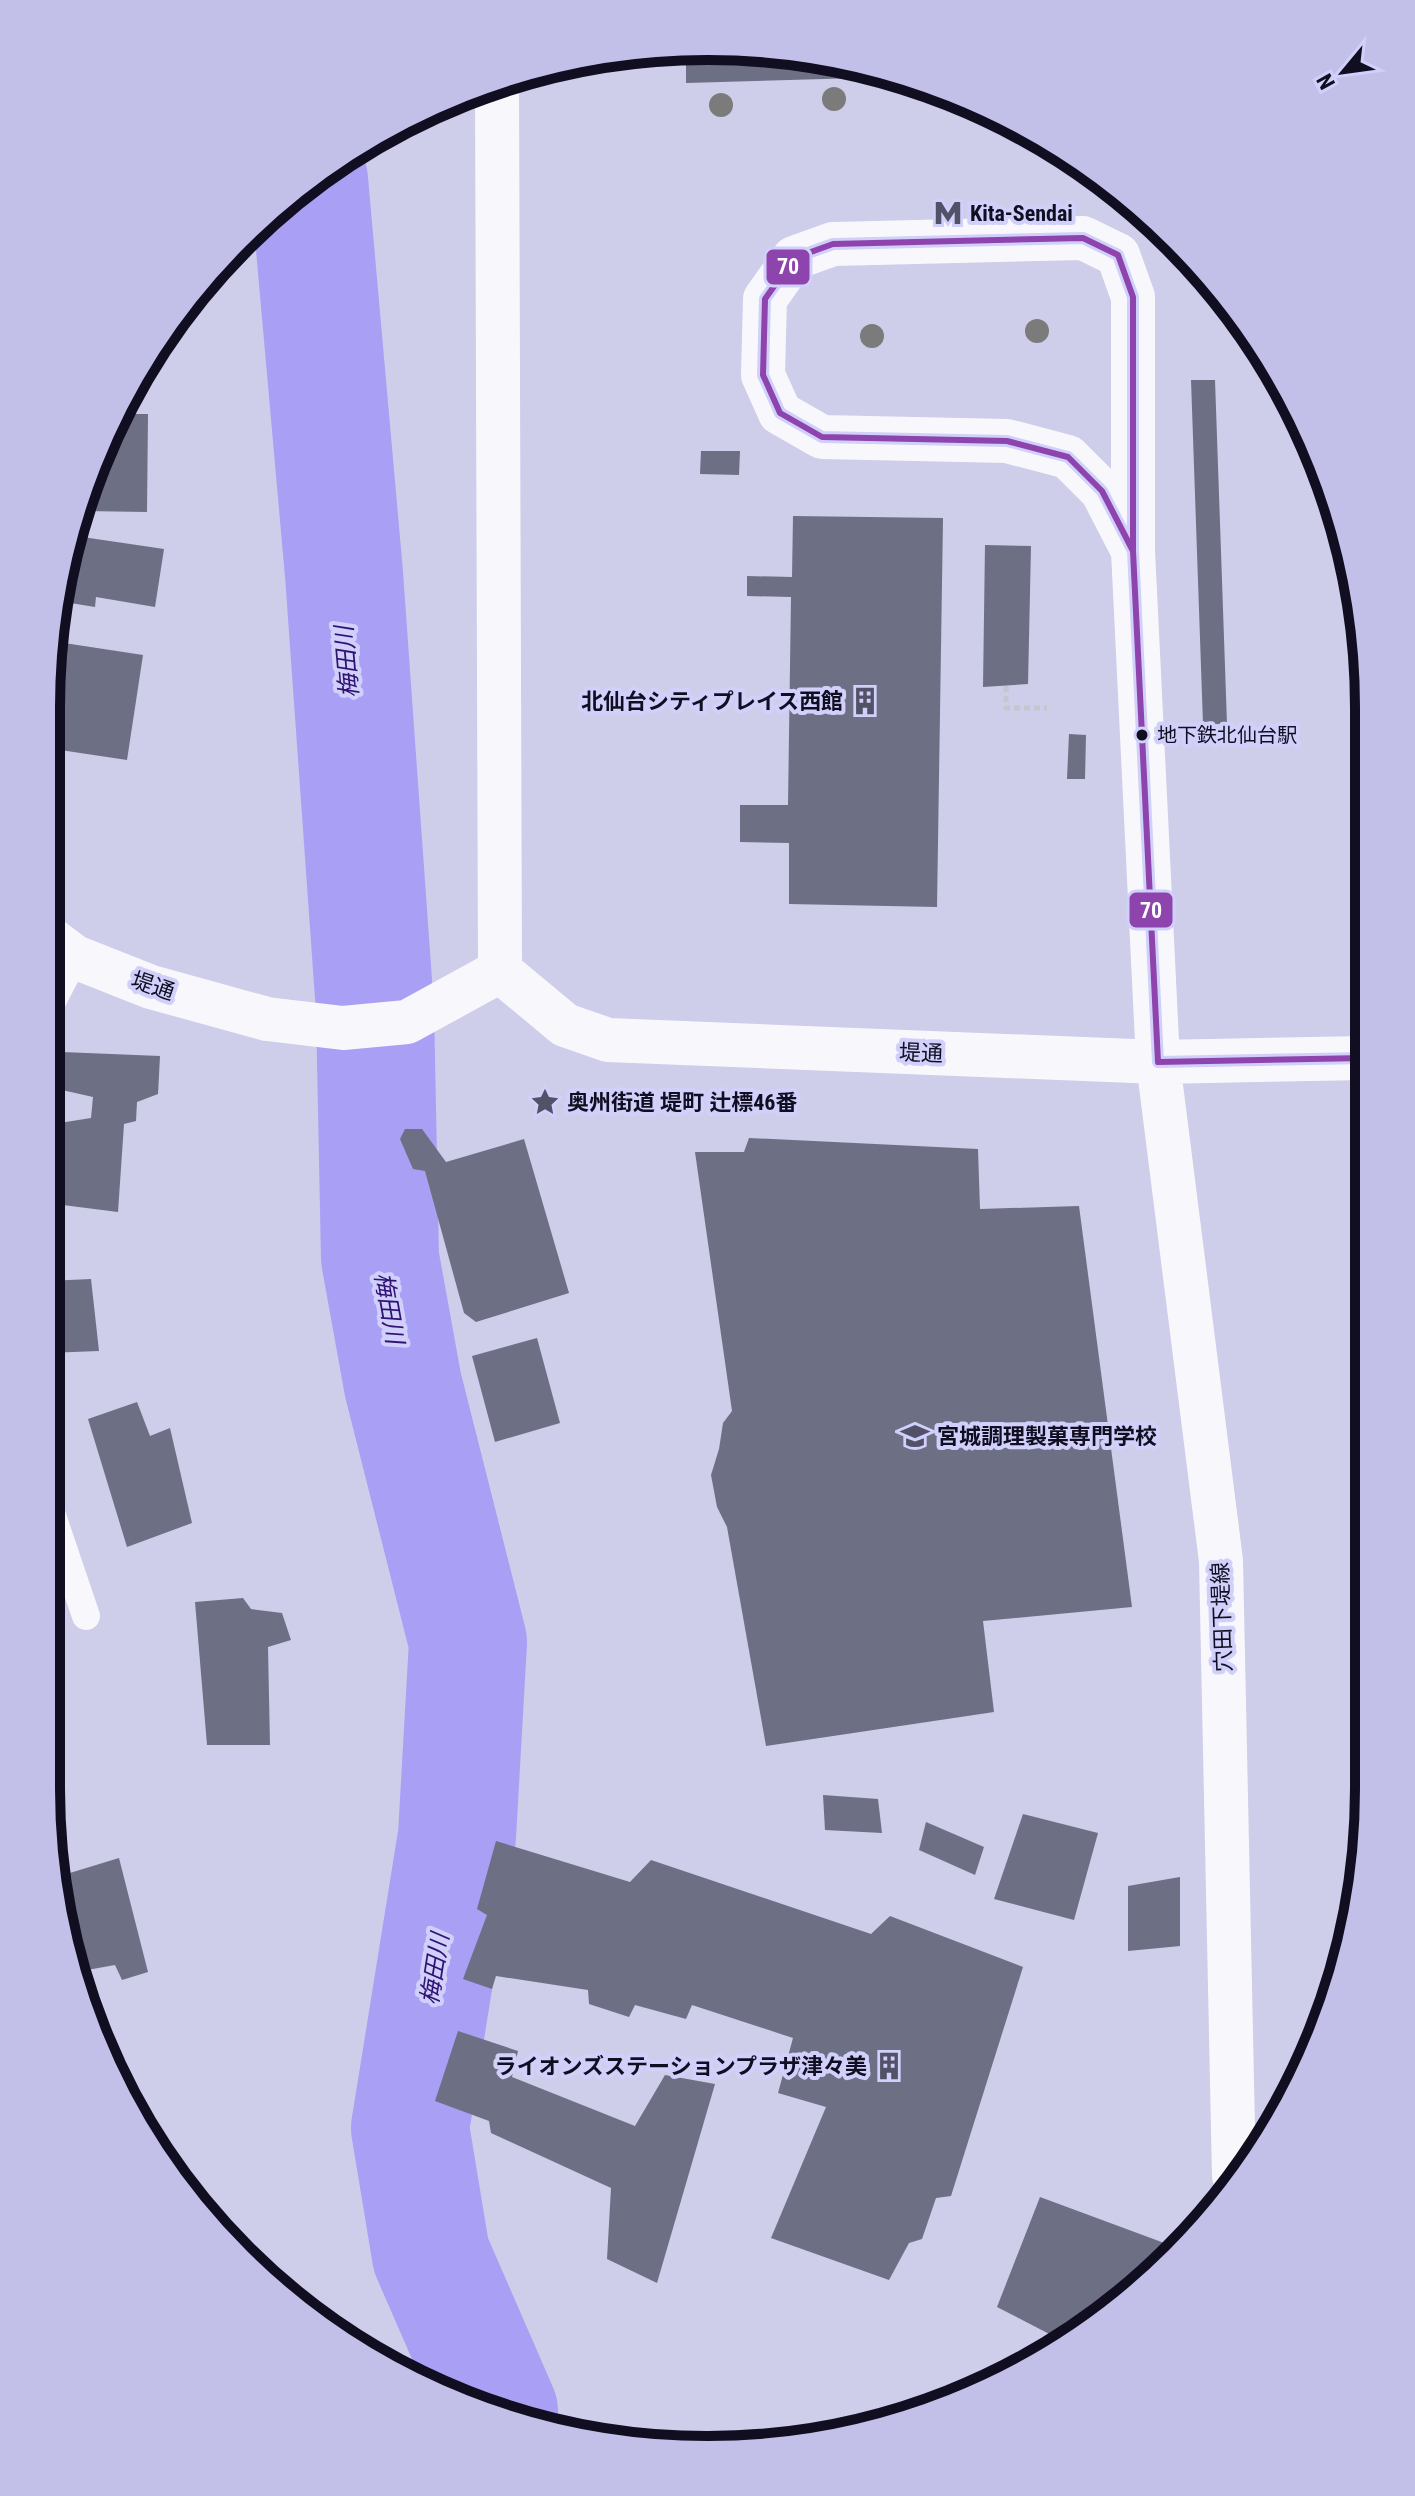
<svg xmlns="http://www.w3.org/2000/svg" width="1415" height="2496" font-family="'Roboto Condensed','Noto Sans JP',sans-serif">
<rect width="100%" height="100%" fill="#cecdea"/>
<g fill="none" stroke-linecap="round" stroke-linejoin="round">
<path stroke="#a99ff4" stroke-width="118" d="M 309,180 L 344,574 L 375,1010 L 380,1258 L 403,1385 L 468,1642 L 457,1836 L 410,2128 L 431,2255 L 499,2411"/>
</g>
<path fill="#6d6f84" d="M 665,47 L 794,52 L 860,67 L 860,78 L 686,83 L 686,62 L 644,62 L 644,51 Z
M 272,213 L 274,232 L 250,234 Z
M 1191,380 L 1215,380 L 1227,724 L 1203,724 Z
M 119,414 L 148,414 L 147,512 L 84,511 L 84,498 Z
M 701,451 L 740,451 L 739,475 L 700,474 Z
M 793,516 L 943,518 L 937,907 L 789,904 L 789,843 L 740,842 L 740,805 L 788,805 L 791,597 L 747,596 L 747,576 L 792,577 Z
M 69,535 L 164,549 L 155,607 L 96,597 L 95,607 L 58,601 Z
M 985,545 L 1031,546 L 1028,684 L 983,687 Z
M 51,641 L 143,655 L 127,760 L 47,748 L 47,665 Z
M 1069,734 L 1086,735 L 1085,779 L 1067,779 Z
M 62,1052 L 160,1056 L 158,1094 L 137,1102 L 136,1121 L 124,1124 L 118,1212 L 47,1203 L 47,1125 L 91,1118 L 93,1097 L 62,1090 Z
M 405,1129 L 422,1129 L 446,1162 L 524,1139 L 569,1293 L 476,1322 L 464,1313 L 425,1171 L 413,1169 L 400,1139 Z
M 749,1138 L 978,1149 L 980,1209 L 1079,1206 L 1132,1607 L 983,1621 L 994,1712 L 766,1746 L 727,1527 L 717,1507 L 711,1475 L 719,1449 L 723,1423 L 732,1411 L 695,1152 L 744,1152 Z
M 91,1279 L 99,1351 L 47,1353 L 47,1281 Z
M 537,1338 L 560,1423 L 495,1442 L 472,1356 Z
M 137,1402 L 150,1436 L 170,1428 L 192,1523 L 127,1547 L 88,1419 Z
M 243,1598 L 251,1609 L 282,1613 L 291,1640 L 268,1647 L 270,1745 L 207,1745 L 195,1602 Z
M 823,1795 L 878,1799 L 882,1833 L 825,1830 Z
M 1023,1814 L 1098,1833 L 1074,1920 L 994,1899 Z
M 926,1822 L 984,1847 L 975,1875 L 919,1850 Z
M 496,1841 L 630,1882 L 651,1860 L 871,1934 L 890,1916 L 1023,1967 L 951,2196 L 936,2198 L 922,2239 L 909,2243 L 889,2280 L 771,2238 L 826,2107 L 778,2093 L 793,2038 L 692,2005 L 686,2019 L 635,2005 L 629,2017 L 589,2004 L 588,1990 L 496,1976 L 492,1989 L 463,1979 L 487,1915 L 477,1909 Z
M 119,1858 L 148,1972 L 122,1980 L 115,1965 L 76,1972 L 60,1876 Z
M 1180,1877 L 1180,1946 L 1128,1951 L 1128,1886 Z
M 458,2031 L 518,2051 L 512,2077 L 635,2126 L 665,2075 L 715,2084 L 657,2283 L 607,2259 L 611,2188 L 491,2133 L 489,2121 L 435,2101 Z
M 1040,2197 L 1175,2247 L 1143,2286 L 1059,2339 L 997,2307 Z"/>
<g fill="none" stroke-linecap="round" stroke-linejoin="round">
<path stroke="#c6c6ce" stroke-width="5" stroke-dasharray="6 4" stroke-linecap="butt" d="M 1006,686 L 1006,708 L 1047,708"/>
<path stroke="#f8f8fc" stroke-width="28" d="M 47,1011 L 75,957
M 46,1498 L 86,1616"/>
<path stroke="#f8f8fc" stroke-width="44" d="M 47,936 L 75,957 L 151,987 L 267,1019 L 343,1028 L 407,1022 L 500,971"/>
<path stroke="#f8f8fc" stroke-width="44" d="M 497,83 L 500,971 L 565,1025 L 608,1040 L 1158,1062 L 1365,1058
M 1133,551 L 1102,491 L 1068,457 L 1007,441 L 822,437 L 780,413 L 763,375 L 765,299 L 794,258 L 833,244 L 1083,238 L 1118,255 L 1133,297 L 1133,551 L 1158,1062 L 1221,1561 L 1234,2176"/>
<defs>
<path id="bus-1" d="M 1083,238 L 1118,255 L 1133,297 L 1133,551 L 1102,491 L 1068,457 L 1007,441 L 822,437 L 780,413 L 763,375 L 765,299 L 794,258 L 833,244 Z
M 1133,551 L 1158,1062 L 1365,1058"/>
</defs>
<use href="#bus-1" stroke="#d1d0fb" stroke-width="12"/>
<use href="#bus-1" stroke="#8e44ad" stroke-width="6"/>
</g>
<g fill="#7c7b7b">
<circle cx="834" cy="99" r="12"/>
<circle cx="721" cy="105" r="12"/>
<circle cx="1037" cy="331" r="12"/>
<circle cx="872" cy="336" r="12"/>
</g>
<defs>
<symbol id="metro-bare" viewBox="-9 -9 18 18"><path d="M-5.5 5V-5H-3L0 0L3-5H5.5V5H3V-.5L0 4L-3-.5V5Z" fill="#525167" stroke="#d1d0fb" stroke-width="2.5" paint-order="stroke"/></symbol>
<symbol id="building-bare" viewBox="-9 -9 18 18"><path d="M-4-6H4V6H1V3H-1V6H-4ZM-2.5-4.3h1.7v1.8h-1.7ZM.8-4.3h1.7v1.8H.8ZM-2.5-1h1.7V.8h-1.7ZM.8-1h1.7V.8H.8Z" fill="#525167" stroke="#d1d0fb" stroke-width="2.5" paint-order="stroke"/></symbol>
<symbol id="sight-bare" viewBox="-9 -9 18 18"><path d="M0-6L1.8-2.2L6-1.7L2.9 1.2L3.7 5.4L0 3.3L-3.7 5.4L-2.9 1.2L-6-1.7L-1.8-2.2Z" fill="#525167" stroke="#d1d0fb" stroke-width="2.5" paint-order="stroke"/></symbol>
<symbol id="school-bare" viewBox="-9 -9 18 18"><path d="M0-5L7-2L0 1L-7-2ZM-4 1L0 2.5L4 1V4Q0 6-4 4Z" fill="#525167" stroke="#d1d0fb" stroke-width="2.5" paint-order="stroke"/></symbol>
</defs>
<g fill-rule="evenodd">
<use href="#metro-bare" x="928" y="193" width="40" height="40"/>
<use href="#building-bare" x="845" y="681" width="40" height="40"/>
<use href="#sight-bare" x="525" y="1082" width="40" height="40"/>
<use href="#school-bare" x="895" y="1416" width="40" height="40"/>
<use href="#building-bare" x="869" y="2046" width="40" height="40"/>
</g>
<circle fill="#100e20" stroke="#d1d0fb" stroke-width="3" cx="1142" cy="735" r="7"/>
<g text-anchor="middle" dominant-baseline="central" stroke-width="8" stroke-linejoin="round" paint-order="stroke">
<g font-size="20" fill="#100e20" stroke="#d1d0fb" text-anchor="start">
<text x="1157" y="735">地下鉄北仙台駅</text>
</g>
<g font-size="22" font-weight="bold" fill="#100e20" stroke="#d1d0fb" text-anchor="start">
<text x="970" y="213">Kita-Sendai</text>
<text x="843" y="701" text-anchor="end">北仙台シティプレイス西館</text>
<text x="567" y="1102">奥州街道 堤町 辻標46番</text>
<text x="937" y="1436">宮城調理製菓専門学校</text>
<text x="867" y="2066" text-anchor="end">ライオンズステーションプラザ津々美</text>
</g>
<g font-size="22" fill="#100e20" stroke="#d1d0fb">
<text transform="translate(153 986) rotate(19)">堤通</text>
<text transform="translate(921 1053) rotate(2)">堤通</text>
<text transform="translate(1222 1617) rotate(-92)">穴田下堤線</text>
</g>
<g font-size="24" font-style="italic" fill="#2f1273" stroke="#d1d0fb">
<text transform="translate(347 662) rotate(-95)">梅田川</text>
<text transform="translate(389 1308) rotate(80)">梅田川</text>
<text transform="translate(435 1969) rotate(-81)">梅田川</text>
</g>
</g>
<path d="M0 0H1415V2496H0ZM707 60H708A647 647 0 0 1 1355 707V1789A647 647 0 0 1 708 2436H707A647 647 0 0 1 60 1789V707A647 647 0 0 1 707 60Z" fill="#c2c0e9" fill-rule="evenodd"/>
<path fill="none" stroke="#100e20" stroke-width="10" d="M707 60H708A647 647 0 0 1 1355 707V1789A647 647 0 0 1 708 2436H707A647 647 0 0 1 60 1789V707A647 647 0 0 1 707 60Z"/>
<g stroke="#d1d0fb" stroke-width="3">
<rect x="765" y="248" width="46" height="38" rx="8" fill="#8e44ad"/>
<rect x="1128" y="891" width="46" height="38" rx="8" fill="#8e44ad"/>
</g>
<g font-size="22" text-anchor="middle" font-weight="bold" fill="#fff">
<text x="788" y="274">70</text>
<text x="1151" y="918">70</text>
</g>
<g transform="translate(1343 72) rotate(241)" stroke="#d1d0fb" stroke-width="6" paint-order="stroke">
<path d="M0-6L14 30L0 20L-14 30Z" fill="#100e20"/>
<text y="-12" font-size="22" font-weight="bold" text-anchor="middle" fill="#100e20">N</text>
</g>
</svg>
